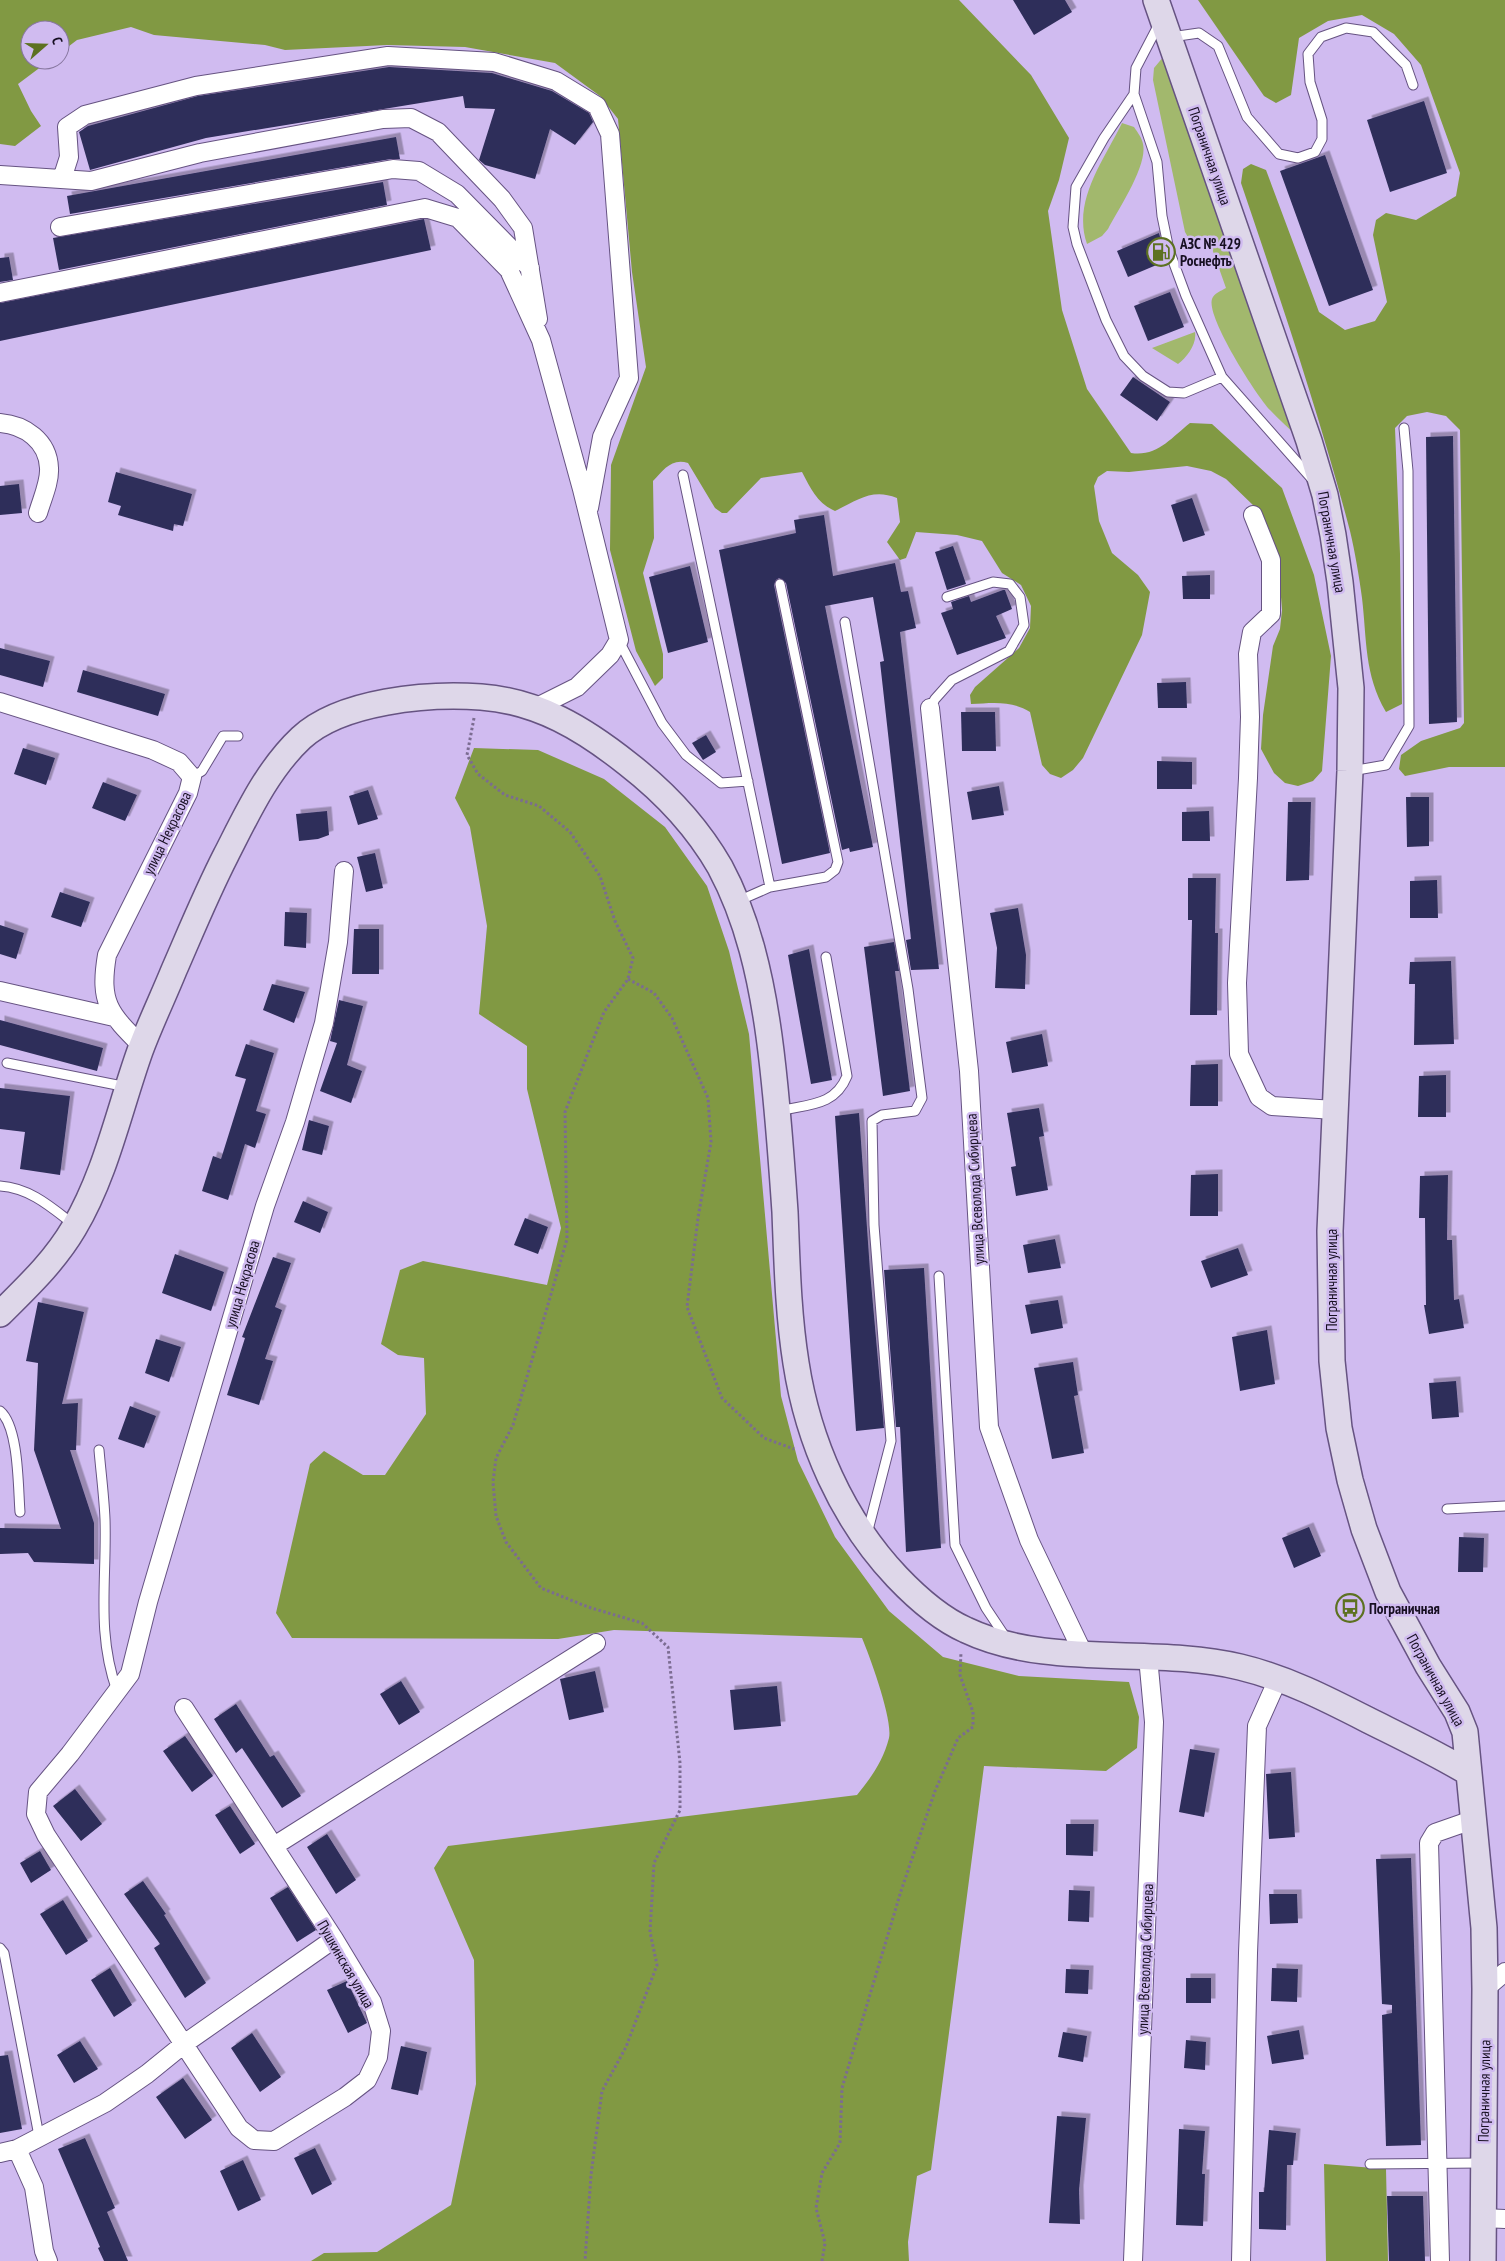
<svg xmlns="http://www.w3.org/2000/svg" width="1505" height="2261" font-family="'PT Sans Narrow',sans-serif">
<defs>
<filter id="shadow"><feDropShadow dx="4.5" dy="-4.5" stdDeviation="0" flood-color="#0004"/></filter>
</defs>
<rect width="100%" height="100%" fill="#d0bbf0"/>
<path fill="#a2b86d" d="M 1164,56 L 1300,439 C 1290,429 1279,420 1270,410 C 1256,395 1206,317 1212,299 C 1214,293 1221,291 1226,288 L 1209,240 L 1192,244 L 1185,232 L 1153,80 L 1154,68 Z
M 1122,123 L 1134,127 C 1138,133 1142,138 1143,144 C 1148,165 1118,210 1108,229 L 1102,236 L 1087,244 C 1072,201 1104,160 1122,123 Z
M 1195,332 C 1197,344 1187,357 1178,364 L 1152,348 Z"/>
<path fill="#819943" d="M 0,0 L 959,0 L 1031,75 L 1069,138 L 1059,180 L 1048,211 L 1062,310 L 1087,389 L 1131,453 C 1157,457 1171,438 1190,423 L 1212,424 L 1282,488 L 1314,575 L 1331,656 L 1322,771 L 1313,781 L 1298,786 L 1285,783 L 1274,773 L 1261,749 L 1263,715 L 1273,646 L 1280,629 L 1282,610 L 1278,558 L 1269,529 L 1255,507 L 1226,479 L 1211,471 L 1187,466 L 1129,472 L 1107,471 L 1098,477 L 1094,486 L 1099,521 L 1112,553 L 1138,575 L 1150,592 L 1142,635 L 1083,758 L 1073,770 L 1061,778 L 1050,774 L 1042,765 L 1030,712 C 1011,700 992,703 971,704 L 970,695 L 975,687 L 1019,648 L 1030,628 L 1031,606 L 1021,585 L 1002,573 L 982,541 L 957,535 L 916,532 L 906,558 L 900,560 L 887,542 L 900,522 L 897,498 C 872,488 858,500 835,511 C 817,503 811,489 802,472 L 761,478 L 727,513 L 722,513 L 715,508 L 688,463 C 671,458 664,470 653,481 L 654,538 L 643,573 L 663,654 L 663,678 L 655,686 L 636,651 L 610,550 L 611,465 L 646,367 L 632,272 L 618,119 L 600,96 L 555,63 L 465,47 L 387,45 L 285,50 L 265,45 L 154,35 L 131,27 L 77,40 L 60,53 L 60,30 L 30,30 L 30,60 L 50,60 L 18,84 L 31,111 L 41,126 L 15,146 L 0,144 Z
M 1198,0 L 1505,0 L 1505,767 L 1449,767 L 1405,776 L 1399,769 L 1401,755 L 1421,741 L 1460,728 L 1464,723 L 1460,430 L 1446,416 L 1427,412 L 1407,416 L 1395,428 L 1400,554 L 1402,704 L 1386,712 C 1364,674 1367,640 1362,598 C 1359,576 1355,552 1350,531 C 1319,413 1280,298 1241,183 L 1243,169 L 1251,164 L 1266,170 L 1319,312 L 1345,330 L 1375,321 L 1387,302 L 1373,235 L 1376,220 L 1386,213 L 1416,220 L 1456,196 L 1460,173 L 1421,65 L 1394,34 L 1362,15 L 1328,21 L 1299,38 L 1291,95 L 1276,103 L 1264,96 Z
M 474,748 L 538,750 L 604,779 L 665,827 L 707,886 L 729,951 L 749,1034 L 781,1396 L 798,1461 L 835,1537 L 889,1611 L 943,1657 L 1019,1676 L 1129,1682 L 1139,1717 L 1137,1748 L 1106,1771 L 984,1766 L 931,2170 L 917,2176 L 908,2242 L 909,2261 L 311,2261 L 324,2253 L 377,2252 L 451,2205 L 476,2084 L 474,1960 L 434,1868 L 448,1846 L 857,1795 C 871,1778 883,1761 889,1738 C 893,1720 870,1657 862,1638 L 614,1630 L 558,1639 L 292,1638 L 276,1613 L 310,1464 L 324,1451 L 363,1475 L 385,1475 L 426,1414 L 424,1358 L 398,1355 L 381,1344 L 400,1270 L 423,1261 L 547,1285 L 561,1228 L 527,1089 L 527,1046 L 479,1014 L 487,926 L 470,827 L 455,798 Z
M 1324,2164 L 1386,2169 L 1388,2261 L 1326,2261 Z"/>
<path fill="#2f2e5a" filter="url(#shadow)" d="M 1013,0 L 1065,0 L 1072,12 L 1034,35 Z
M 389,67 L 492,73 L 552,91 L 589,113 L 593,122 L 575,145 L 550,129 L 535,179 L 485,165 L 479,160 L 495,109 L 465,108 L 463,96 L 206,138 L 90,170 L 79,132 L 88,126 L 198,96 Z
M 1424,101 L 1447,173 L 1390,192 L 1367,120 Z
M 396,137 L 400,159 L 391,159 L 70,214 L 67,196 Z
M 1325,155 L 1373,290 L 1329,306 L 1280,171 Z
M 383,182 L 387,205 L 59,270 L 53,238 Z
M 424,219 L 431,250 L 0,341 L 0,303 Z
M 1159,233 L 1166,261 L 1128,277 L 1117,251 Z
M 9,257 L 13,280 L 0,282 L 0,258 Z
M 1170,292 L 1184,327 L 1148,341 L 1134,306 Z
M 1133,377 L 1170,402 L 1157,421 L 1120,395 Z
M 1453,436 L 1457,722 L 1429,724 L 1426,437 Z
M 116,472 L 192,494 L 183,526 L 174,524 L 173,531 L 118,515 L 121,506 L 108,502 Z
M 19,484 L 22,513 L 0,515 L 0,486 Z
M 1192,498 L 1205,535 L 1183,542 L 1171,505 Z
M 824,515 L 833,576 L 895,563 L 901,592 L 908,591 L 916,628 L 900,632 L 939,969 L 911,970 L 906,940 L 911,939 L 880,662 L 884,661 L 873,597 L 825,606 L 873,847 L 850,852 L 849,848 L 842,850 L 786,583 L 779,578 L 776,580 L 774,585 L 830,853 L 782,864 L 719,550 L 796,533 L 794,520 Z
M 953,546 L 966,584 L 947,590 L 935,552 Z
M 690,566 L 708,642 L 668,653 L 649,577 Z
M 1210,575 L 1210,599 L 1183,599 L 1182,576 Z
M 1003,590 L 1005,590 L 1012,609 L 996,616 L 1006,638 L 957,655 L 941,613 L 953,609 L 951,602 L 969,596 L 971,602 Z
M 0,648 L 50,661 L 43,687 L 0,675 Z
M 83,670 L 165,694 L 158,716 L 77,692 Z
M 1186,682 L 1187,708 L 1158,708 L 1157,683 Z
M 961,712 L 995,712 L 996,751 L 962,751 Z
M 706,735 L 716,752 L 703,760 L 692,743 Z
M 23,748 L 55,758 L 46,785 L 14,774 Z
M 1157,761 L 1192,762 L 1192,789 L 1157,789 Z
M 103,782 L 137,795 L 125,821 L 92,808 Z
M 999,786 L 1004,815 L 972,820 L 967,792 Z
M 368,790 L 378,819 L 358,825 L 349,796 Z
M 1406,797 L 1429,797 L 1429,846 L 1407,847 Z
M 1288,802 L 1311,802 L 1309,880 L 1286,881 Z
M 327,811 L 329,835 L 318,839 L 299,841 L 296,814 Z
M 1209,811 L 1210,841 L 1182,841 L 1182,812 Z
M 375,853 L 383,888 L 366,892 L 357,857 Z
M 1188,878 L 1216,878 L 1215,933 L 1218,933 L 1217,1015 L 1190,1015 L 1192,920 L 1188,920 Z
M 1437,880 L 1438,918 L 1410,918 L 1410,881 Z
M 60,892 L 90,902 L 81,927 L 51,917 Z
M 1018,908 L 1026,955 L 1025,989 L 995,988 L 997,948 L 990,913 Z
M 285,912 L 307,913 L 306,948 L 284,946 Z
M 0,925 L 24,933 L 16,959 L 0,954 Z
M 354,929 L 379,929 L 379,974 L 352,974 Z
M 894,942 L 899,971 L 895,971 L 910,1091 L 883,1096 L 864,947 Z
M 809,949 L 832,1080 L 811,1084 L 788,955 Z
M 1451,961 L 1454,1044 L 1414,1045 L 1415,984 L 1409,984 L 1410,962 Z
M 272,984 L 305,992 L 294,1023 L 263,1010 Z
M 339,1000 L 363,1006 L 347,1065 L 362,1071 L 351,1103 L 320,1091 L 337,1043 L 330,1041 Z
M 0,1020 L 103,1048 L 97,1071 L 0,1045 Z
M 1042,1034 L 1048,1066 L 1012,1073 L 1006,1042 Z
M 246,1044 L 274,1053 L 256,1111 L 266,1114 L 255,1148 L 245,1144 L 228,1200 L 202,1191 L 213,1156 L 221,1159 L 246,1079 L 235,1076 Z
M 1218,1064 L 1218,1106 L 1190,1106 L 1191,1065 Z
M 1446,1075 L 1446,1117 L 1418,1117 L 1419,1076 Z
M 0,1088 L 70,1096 L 60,1175 L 20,1169 L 25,1132 L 0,1129 Z
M 1039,1108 L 1044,1136 L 1039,1137 L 1048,1190 L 1016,1196 L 1011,1167 L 1016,1166 L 1007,1113 Z
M 859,1113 L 870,1271 L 884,1428 L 856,1431 L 835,1116 Z
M 309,1120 L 329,1126 L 322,1155 L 302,1150 Z
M 1218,1174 L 1218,1216 L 1190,1216 L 1191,1175 Z
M 1448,1175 L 1447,1240 L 1452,1240 L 1454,1300 L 1459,1299 L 1464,1328 L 1429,1334 L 1424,1305 L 1426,1305 L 1425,1218 L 1419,1218 L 1420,1176 Z
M 303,1201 L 328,1212 L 320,1233 L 294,1222 Z
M 525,1218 L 548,1227 L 538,1254 L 514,1245 Z
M 1055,1239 L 1061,1268 L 1028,1273 L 1023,1245 Z
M 1238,1248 L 1248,1275 L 1211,1288 L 1201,1261 Z
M 175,1254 L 224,1272 L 211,1311 L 162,1293 Z
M 273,1257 L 291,1263 L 275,1307 L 282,1310 L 265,1359 L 273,1361 L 259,1405 L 227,1395 L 245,1338 L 242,1337 Z
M 924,1268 L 941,1548 L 906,1552 L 900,1427 L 896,1427 L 884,1270 Z
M 1058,1300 L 1063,1328 L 1031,1334 L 1025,1305 Z
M 38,1302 L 84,1312 L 62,1404 L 78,1403 L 76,1450 L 70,1450 L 94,1523 L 94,1564 L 34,1562 L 28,1553 L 0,1554 L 0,1528 L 61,1529 L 34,1450 L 38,1363 L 26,1361 Z
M 1267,1330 L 1275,1384 L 1240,1391 L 1232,1337 Z
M 156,1339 L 181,1347 L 169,1382 L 145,1373 Z
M 1073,1362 L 1078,1395 L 1074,1396 L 1084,1453 L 1052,1459 L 1034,1368 Z
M 1456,1381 L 1459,1417 L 1432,1419 L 1429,1383 Z
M 130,1406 L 156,1416 L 144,1448 L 118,1439 Z
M 1309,1527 L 1321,1556 L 1294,1568 L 1282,1538 Z
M 1459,1537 L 1484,1538 L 1483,1572 L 1458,1572 Z
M 595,1671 L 604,1712 L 569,1720 L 560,1679 Z
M 401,1681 L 420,1712 L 399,1725 L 380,1694 Z
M 777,1686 L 781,1726 L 734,1730 L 730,1690 Z
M 236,1704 L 270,1757 L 274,1755 L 301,1796 L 282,1808 L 242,1748 L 236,1753 L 214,1719 Z
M 185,1736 L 213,1776 L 192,1792 L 163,1751 Z
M 1190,1749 L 1215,1753 L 1204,1817 L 1179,1812 Z
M 1291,1772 L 1295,1837 L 1269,1839 L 1266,1774 Z
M 75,1789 L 102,1824 L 81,1841 L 53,1806 Z
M 230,1806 L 255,1844 L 240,1854 L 215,1815 Z
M 1066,1824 L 1094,1824 L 1093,1856 L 1066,1855 Z
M 327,1834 L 356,1880 L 336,1894 L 307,1847 Z
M 40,1851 L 51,1870 L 31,1883 L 20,1863 Z
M 1411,1858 L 1421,2145 L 1386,2146 L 1382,2015 L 1392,2013 L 1392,2005 L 1382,2004 L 1376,1859 Z
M 143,1881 L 166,1914 L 164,1915 L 206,1983 L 185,1998 L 154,1948 L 160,1944 L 124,1894 Z
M 288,1887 L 316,1930 L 297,1942 L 270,1898 Z
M 1069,1890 L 1090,1891 L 1089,1922 L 1068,1921 Z
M 1269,1894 L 1297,1894 L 1298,1923 L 1270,1924 Z
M 63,1900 L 88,1941 L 66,1955 L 40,1914 Z
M 110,1968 L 132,2005 L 114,2017 L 91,1980 Z
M 1272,1968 L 1298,1969 L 1297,2002 L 1271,2001 Z
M 1066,1969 L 1089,1970 L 1088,1994 L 1065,1993 Z
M 1186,1978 L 1211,1978 L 1211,2003 L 1186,2003 Z
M 347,1981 L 367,2023 L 348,2033 L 327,1990 Z
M 1299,2030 L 1304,2059 L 1272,2064 L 1267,2036 Z
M 1063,2032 L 1087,2036 L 1083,2062 L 1058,2057 Z
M 252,2033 L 281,2077 L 260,2092 L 231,2048 Z
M 1186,2040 L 1206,2042 L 1205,2070 L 1184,2068 Z
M 80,2041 L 98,2069 L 74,2083 L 57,2055 Z
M 401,2046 L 427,2052 L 418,2095 L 391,2089 Z
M 8,2055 L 22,2129 L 0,2133 L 0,2056 Z
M 183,2078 L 212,2120 L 185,2139 L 156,2097 Z
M 1057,2116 L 1086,2118 L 1079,2190 L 1080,2224 L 1049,2223 Z
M 1179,2129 L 1205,2131 L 1202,2174 L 1205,2174 L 1203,2226 L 1176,2225 Z
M 1269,2130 L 1296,2133 L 1293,2165 L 1287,2165 L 1286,2230 L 1259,2229 L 1259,2192 L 1264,2192 Z
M 85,2138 L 115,2208 L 107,2212 L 128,2261 L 104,2261 L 98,2248 L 100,2247 L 58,2149 Z
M 315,2148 L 332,2184 L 312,2195 L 294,2158 Z
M 243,2160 L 261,2200 L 238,2211 L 220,2171 Z
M 1387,2196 L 1423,2196 L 1425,2261 L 1389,2261 Z"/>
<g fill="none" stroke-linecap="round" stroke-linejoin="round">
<defs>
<path id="service" d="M 1160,22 L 1136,68 L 1134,94 L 1157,162 L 1162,216 L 1169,250 L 1186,296 L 1222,377 L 1312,479
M 1171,37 L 1199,33 L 1218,46 L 1247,117 L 1279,154 L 1298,158 L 1315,152 L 1322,139 L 1322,120 L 1310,82 L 1308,54 L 1321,37 L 1346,28 L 1373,32 L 1406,65 L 1413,85
M 1134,94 L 1104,138 L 1076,187 L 1073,227 L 1077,244 L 1106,320 L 1124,356 L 1143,376 L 1168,392 L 1184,393 L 1222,377
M 683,475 L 770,887
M 845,622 L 908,989 L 922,1098 L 915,1111 L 882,1115 L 872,1121 L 874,1225 L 891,1441 L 867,1534
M 619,641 L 662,723 L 686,755 L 721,783 L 748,781
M 930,708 L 935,699 L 952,680 L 1009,651 L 1024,625 L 1020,597 L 1010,584 L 993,582 L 947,597
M 1351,771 L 1386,765 L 1409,726 L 1408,471 L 1404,428
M 192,777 L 202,771 L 223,736 L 238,736
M 738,901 L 770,887 L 826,877 L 835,870 L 838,862 L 780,584
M 7,1063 L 127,1087
M 779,1111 C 809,1104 835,1106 847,1076 L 826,957
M 0,1186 C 30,1188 51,1207 73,1224
M 939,1276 L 955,1545 L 986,1608 L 1006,1638
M 0,1411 C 19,1427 18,1487 20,1512
M 99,1450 C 101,1473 104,1496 105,1519 C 107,1580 96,1632 117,1691
M 1447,1509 L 1505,1506
M 0,1948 L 4,1953 L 39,2136
M 1370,2164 L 1482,2163"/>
<path id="minor" d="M 0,175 L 91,181 L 200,153 L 383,119 L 411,118 L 438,132 L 502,199 L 523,228 L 538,319
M 62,179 L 69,157 L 67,127 L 85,115 L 196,86 L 388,56 L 494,62 L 556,81 L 597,106 L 610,134 L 629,378 L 602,437 L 589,508
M 60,227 L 393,169 L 419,171 L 457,194 L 530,268
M 0,293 L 425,208 L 458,218 L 509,270 L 541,340 L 582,489 L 619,640 L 610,655 L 577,687 L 535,708
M 0,423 C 25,425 48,441 49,468 C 50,482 42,499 38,513
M 1253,515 L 1271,560 L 1271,614 L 1252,632 L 1248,654 L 1250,717 L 1248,778 L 1237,983 L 1239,1054 L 1259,1097 L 1272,1106 L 1335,1110
M 0,702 L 153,750 L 179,762 L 192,777 L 188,793 L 107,955 C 99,1003 109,1013 142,1046
M 930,708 L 969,1071 L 989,1427 L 1029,1540 L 1083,1653
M 0,991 L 114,1017
M 184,1708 L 334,1939 L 372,2002 L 381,2031 L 378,2057 L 367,2080 L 345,2097 L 274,2141 L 254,2140 L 239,2128 L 46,1835 L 36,1814 L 38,1792 L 70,1754 L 130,1674 L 148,1602 L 265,1206 L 295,1122 L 324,1023 L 338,942 L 344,871
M 274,1846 L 596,1643
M 1485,1989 L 1505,1972
M 0,2153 L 17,2149
M 1483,2218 L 1505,2219
M 48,2261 L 44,2251 L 34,2187 L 17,2149 L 105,2103 L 147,2074 L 184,2044 L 334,1939
M 1133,2261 L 1154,1722 L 1148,1657
M 1241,2261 L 1248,1953 L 1257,1726 L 1278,1679
M 1440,2261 L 1429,1843 L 1435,1833 L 1475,1819"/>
<path id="secondary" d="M 1156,0 L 1309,441 L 1325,495 L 1333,535 L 1340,582 L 1351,688 L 1350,771 L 1330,1231 L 1332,1361 L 1339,1428 L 1350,1480 L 1364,1529 L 1388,1592 L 1428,1666 L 1457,1712 L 1465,1732 L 1484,1928 L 1485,1989 L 1483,2261
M 0,1314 C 27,1287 54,1262 74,1228 C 106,1174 119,1110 140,1051 C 150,1024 163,997 174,970 C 191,931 207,892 226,855 C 247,814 267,770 301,738 C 341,701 428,693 481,697 C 538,701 584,729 628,764 C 664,792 697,827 720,867 C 748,919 761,978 769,1036 C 777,1094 781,1153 785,1212 C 787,1262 788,1313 796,1363 C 808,1441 842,1519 897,1577 C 917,1598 939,1618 966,1630 C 1048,1669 1153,1646 1240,1667 C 1286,1678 1327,1699 1368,1720 C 1402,1737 1436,1753 1469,1773"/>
</defs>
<use href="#service" stroke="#665382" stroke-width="11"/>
<use href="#minor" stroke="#665382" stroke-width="20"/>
<use href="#secondary" stroke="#665382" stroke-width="28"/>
<path stroke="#7b6c91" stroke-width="3" stroke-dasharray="2.5 2.5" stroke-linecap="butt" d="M 474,718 L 467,755 L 478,774 L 505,795 L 539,806 L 570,832 L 600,876 L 615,921 L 633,958 L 628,979 L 604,1012 L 565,1112 L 567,1239 L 513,1425 L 496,1458 L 493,1482 L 496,1516 L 506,1542 L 541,1588 L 588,1607 L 642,1623 L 668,1647 L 680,1763 L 680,1810 L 654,1863 L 650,1932 L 657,1965 L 626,2047 L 602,2091 L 591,2175 L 585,2261
M 628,979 L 654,993 L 672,1018 L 708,1098 L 711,1142 L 698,1218 L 687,1307 L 722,1398 L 764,1438 L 794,1449
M 822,2261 L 825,2243 L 816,2208 L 822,2173 L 840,2143 L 842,2088 L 901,1891 L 935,1791 L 958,1738 L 973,1727 L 973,1712 L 960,1675 L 961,1652"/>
<use href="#service" stroke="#fff" stroke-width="9"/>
<use href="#minor" stroke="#fff" stroke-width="18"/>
<use href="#secondary" stroke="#ded7e9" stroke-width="25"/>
</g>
<defs>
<symbol id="fuel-ring" viewBox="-11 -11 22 22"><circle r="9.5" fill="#d0bbf0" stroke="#5d7121" stroke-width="1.5"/><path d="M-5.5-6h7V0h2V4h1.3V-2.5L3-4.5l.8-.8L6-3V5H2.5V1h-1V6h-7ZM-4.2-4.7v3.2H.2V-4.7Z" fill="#5d7121"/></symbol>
<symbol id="bus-ring" viewBox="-11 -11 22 22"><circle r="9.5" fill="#d0bbf0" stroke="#5d7121" stroke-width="1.5"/><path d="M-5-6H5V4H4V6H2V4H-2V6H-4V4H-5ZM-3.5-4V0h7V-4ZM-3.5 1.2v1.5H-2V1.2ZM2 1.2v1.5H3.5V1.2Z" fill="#5d7121"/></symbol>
</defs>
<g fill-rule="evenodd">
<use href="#fuel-ring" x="1145" y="236" width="32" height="32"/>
<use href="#bus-ring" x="1334" y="1592" width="32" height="32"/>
</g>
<g text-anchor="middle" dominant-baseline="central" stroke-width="5" stroke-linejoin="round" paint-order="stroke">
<g font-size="15" fill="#170f22" stroke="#d0bbf0">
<text transform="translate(1210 156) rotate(71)">Пограничная улица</text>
<text transform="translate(1332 542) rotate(80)">Пограничная улица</text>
<text transform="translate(167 833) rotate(-64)">улица Некрасова</text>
<text transform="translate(975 1189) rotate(-93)">улица Всеволода Сибирцева</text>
<text transform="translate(1331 1280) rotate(-90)">Пограничная улица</text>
<text transform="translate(242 1284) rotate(-74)">улица Некрасова</text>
<text transform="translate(1436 1680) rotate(61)">Пограничная улица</text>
<text transform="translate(1145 1959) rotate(-88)">улица Всеволода Сибирцева</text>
<text transform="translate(346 1964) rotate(60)">Пушкинская улица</text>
<text transform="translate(1484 2091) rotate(-89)">Пограничная улица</text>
</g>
<g font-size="15" font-weight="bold" fill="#170f22" stroke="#d0bbf0" text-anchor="start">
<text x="1180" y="243">АЗС № 429<tspan x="1180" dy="17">Роснефть</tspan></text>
<text x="1369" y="1608">Пограничная</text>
</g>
</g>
<g transform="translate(45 45) rotate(70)"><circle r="24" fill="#d0bbf0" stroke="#86769e"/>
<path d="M0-4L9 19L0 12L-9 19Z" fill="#5d7121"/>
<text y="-8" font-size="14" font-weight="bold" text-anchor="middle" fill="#170f22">С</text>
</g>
</svg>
